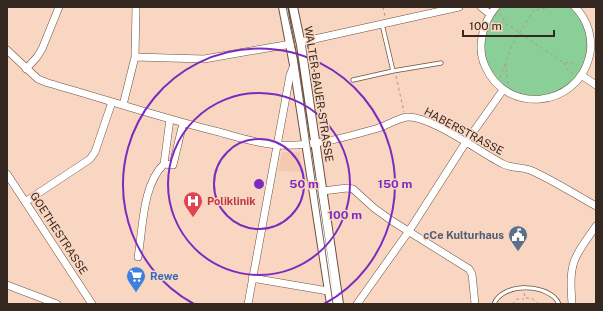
<svg xmlns="http://www.w3.org/2000/svg" width="603" height="311" font-family="'Public Sans',sans-serif">
<rect width="100%" height="100%" fill="#f9d6c2"/>
<path fill="#f3c9b0" d="M 282,152 L 300,152 L 302,172 L 278,171 Z"/>
<path fill="#8bcf98" d="M 496,7 L 575,7 L 579,11 L 591,45 L 579,79 L 542,100 L 505,91 L 483,59 L 483,27 Z"/>
<g fill="none" stroke-linecap="round" stroke-linejoin="round">
<defs>
<path id="service" d="M 393,71 L 441,63
M 353,80 L 393,71 L 382,24
M 494,304 C 502,282 550,283 559,304"/>
<path id="minor" d="M 481,7 L 490,14
M 496,7 C 488,16 484,25 482,37 C 480,47 481,57 485,66 C 506,115 576,108 589,58 C 594,40 588,20 575,7
M 301,42 L 459,7
M 7,50 L 38,79 L 48,83 C 105,99 161,118 219,132 C 238,137 258,144 278,145 C 311,147 343,138 375,129 C 386,126 396,119 407,117 C 430,115 481,153 503,164 C 511,168 521,167 530,170 C 553,180 574,194 596,206
M 135,57 L 204,59 L 291,44
M 26,69 L 37,57 L 42,49 L 59,7
M 581,75 L 596,85
M 123,105 L 135,57 L 136,7
M 164,164 L 170,119
M 7,174 L 92,304
M 323,191 L 347,188 L 353,189 L 374,208 L 392,221 L 469,269 L 472,274 L 475,304
M 25,202 L 90,159 L 95,152 L 112,102
M 138,257 C 143,229 142,185 164,164 L 173,165 L 183,123
M 252,278 L 328,291
M 7,285 L 57,304
M 248,304 L 290,75 L 294,65
M 357,304 L 409,231 L 466,142 L 503,90
M 572,304 C 571,288 569,269 577,255 C 582,245 590,235 596,226"/>
<path id="tertiary" d="M 283,7 L 294,65 L 331,304
M 293,7 L 301,45 L 339,304"/>
</defs>
<use href="#service" stroke="#6e513f" stroke-width="5"/>
<use href="#minor" stroke="#6e513f" stroke-width="8"/>
<use href="#tertiary" stroke="#6e513f" stroke-width="10"/>
<path stroke="#b19787" stroke-width="1" stroke-dasharray="3 3" stroke-linecap="butt" d="M 383,7 L 385,16
M 499,14 L 503,17 L 505,23 L 564,63 L 571,62 L 577,66
M 494,22 L 497,23 L 504,23
M 564,63 L 566,68 L 573,74
M 396,76 L 404,112
M 500,78 L 505,64
M 508,84 C 508,78 505,68 506,63 C 510,44 524,26 534,10 L 552,7
M 524,293 L 525,298 L 531,298 L 539,304
M 512,304 L 517,299 L 524,299"/>
<use href="#service" stroke="#fff" stroke-width="3.5"/>
<use href="#minor" stroke="#fff" stroke-width="7"/>
<use href="#tertiary" stroke="#fff" stroke-width="8"/>
<path stroke="#776356" stroke-width="1" d="M 286,7 L 297,57 L 333,304"/>
</g>
<g fill="none" stroke="#7b2cbf" stroke-width="2">
<circle cx="259" cy="184" r="45"/>
<circle cx="259" cy="184" r="91"/>
<path d="M194 304A136 136 0 1 1 324 304"/>
</g>
<defs>
<symbol id="hospital-pin" viewBox="-11 -11 22 30"><path d="M0 17L-7.5 6A9.5 9.5 0 1 1 7.5 6Z" fill="#e0444e" stroke="#f9d6c2"/><path d="M-5-5h3v3.5h4V-5h3V5h-3V1.5h-4V5h-3Z" fill="#fff"/></symbol>
<symbol id="civic-pin" viewBox="-11 -11 22 30"><path d="M0 17L-7.5 6A9.5 9.5 0 1 1 7.5 6Z" fill="#5c6f8a" stroke="#f9d6c2"/><path d="M-.6-6.5H3V-4.5H.6V-3L4-1V1h2V6H-6V1h2V-1L-.6-3ZM-1.2 2.5V6h2.4V2.5Z" fill="#fff"/></symbol>
<symbol id="supermarket-pin" viewBox="-11 -11 22 30"><path d="M0 17L-7.5 6A9.5 9.5 0 1 1 7.5 6Z" fill="#3f7fe0" stroke="#f9d6c2"/><path d="M-6-5.5h2.5l.6 2H6L4.5 2H-2.5L-4.4-4H-6ZM-1.5 3.2a1.3 1.3 0 1 0 .1 0ZM3 3.2a1.3 1.3 0 1 0 .1 0Z" fill="#fff"/></symbol>
</defs>
<g fill-rule="evenodd">
<use href="#hospital-pin" x="182" y="190" width="22" height="30"/>
<use href="#civic-pin" x="507" y="224" width="22" height="30"/>
<use href="#supermarket-pin" x="125" y="265" width="22" height="30"/>
</g>
<g text-anchor="middle" dominant-baseline="central" stroke-width="3" stroke-linejoin="round" paint-order="stroke">
<g font-size="11" fill="#352820" stroke="#f9d6c2">
<text transform="translate(319 94) rotate(81)">WALTER-BAUER-STRASSE</text>
<text transform="translate(464 131) rotate(28)">HABERSTRASSE</text>
<text transform="translate(59 233) rotate(57)">GOETHESTRASSE</text>
</g>
<g font-size="11" font-weight="bold" fill="#be3a42" stroke="#f9d6c2" text-anchor="start">
<text x="207" y="201">Poliklinik</text>
</g>
<g font-size="11" font-weight="bold" fill="#4e5e75" stroke="#f9d6c2" text-anchor="end">
<text x="504" y="235">cCe Kulturhaus</text>
</g>
<g font-size="11" font-weight="bold" fill="#366cbe" stroke="#f9d6c2" text-anchor="start">
<text x="150" y="276">Rewe</text>
</g>
</g>
<circle cx="259" cy="184" r="6" fill="#7b2cbf" stroke="#f9d6c2" stroke-width="2"/>
<g font-size="12" text-anchor="middle" font-weight="bold" fill="#7b2cbf" stroke="#f9d6c2" stroke-width="3" stroke-linejoin="round" paint-order="stroke">
<text x="304" y="188">50 m</text>
<text x="395" y="188">150 m</text>
<text x="345" y="219">100 m</text>
</g>
<rect width="603" height="311" fill="none" stroke="#352820" stroke-width="16"/>
<path d="M463 30v6h91v-6" fill="none" stroke="#352820" stroke-width="2"/>
<text x="469" y="30" font-size="12" fill="#352820" stroke="#f9d6c2" stroke-width="3" paint-order="stroke">100 m</text>
</svg>
